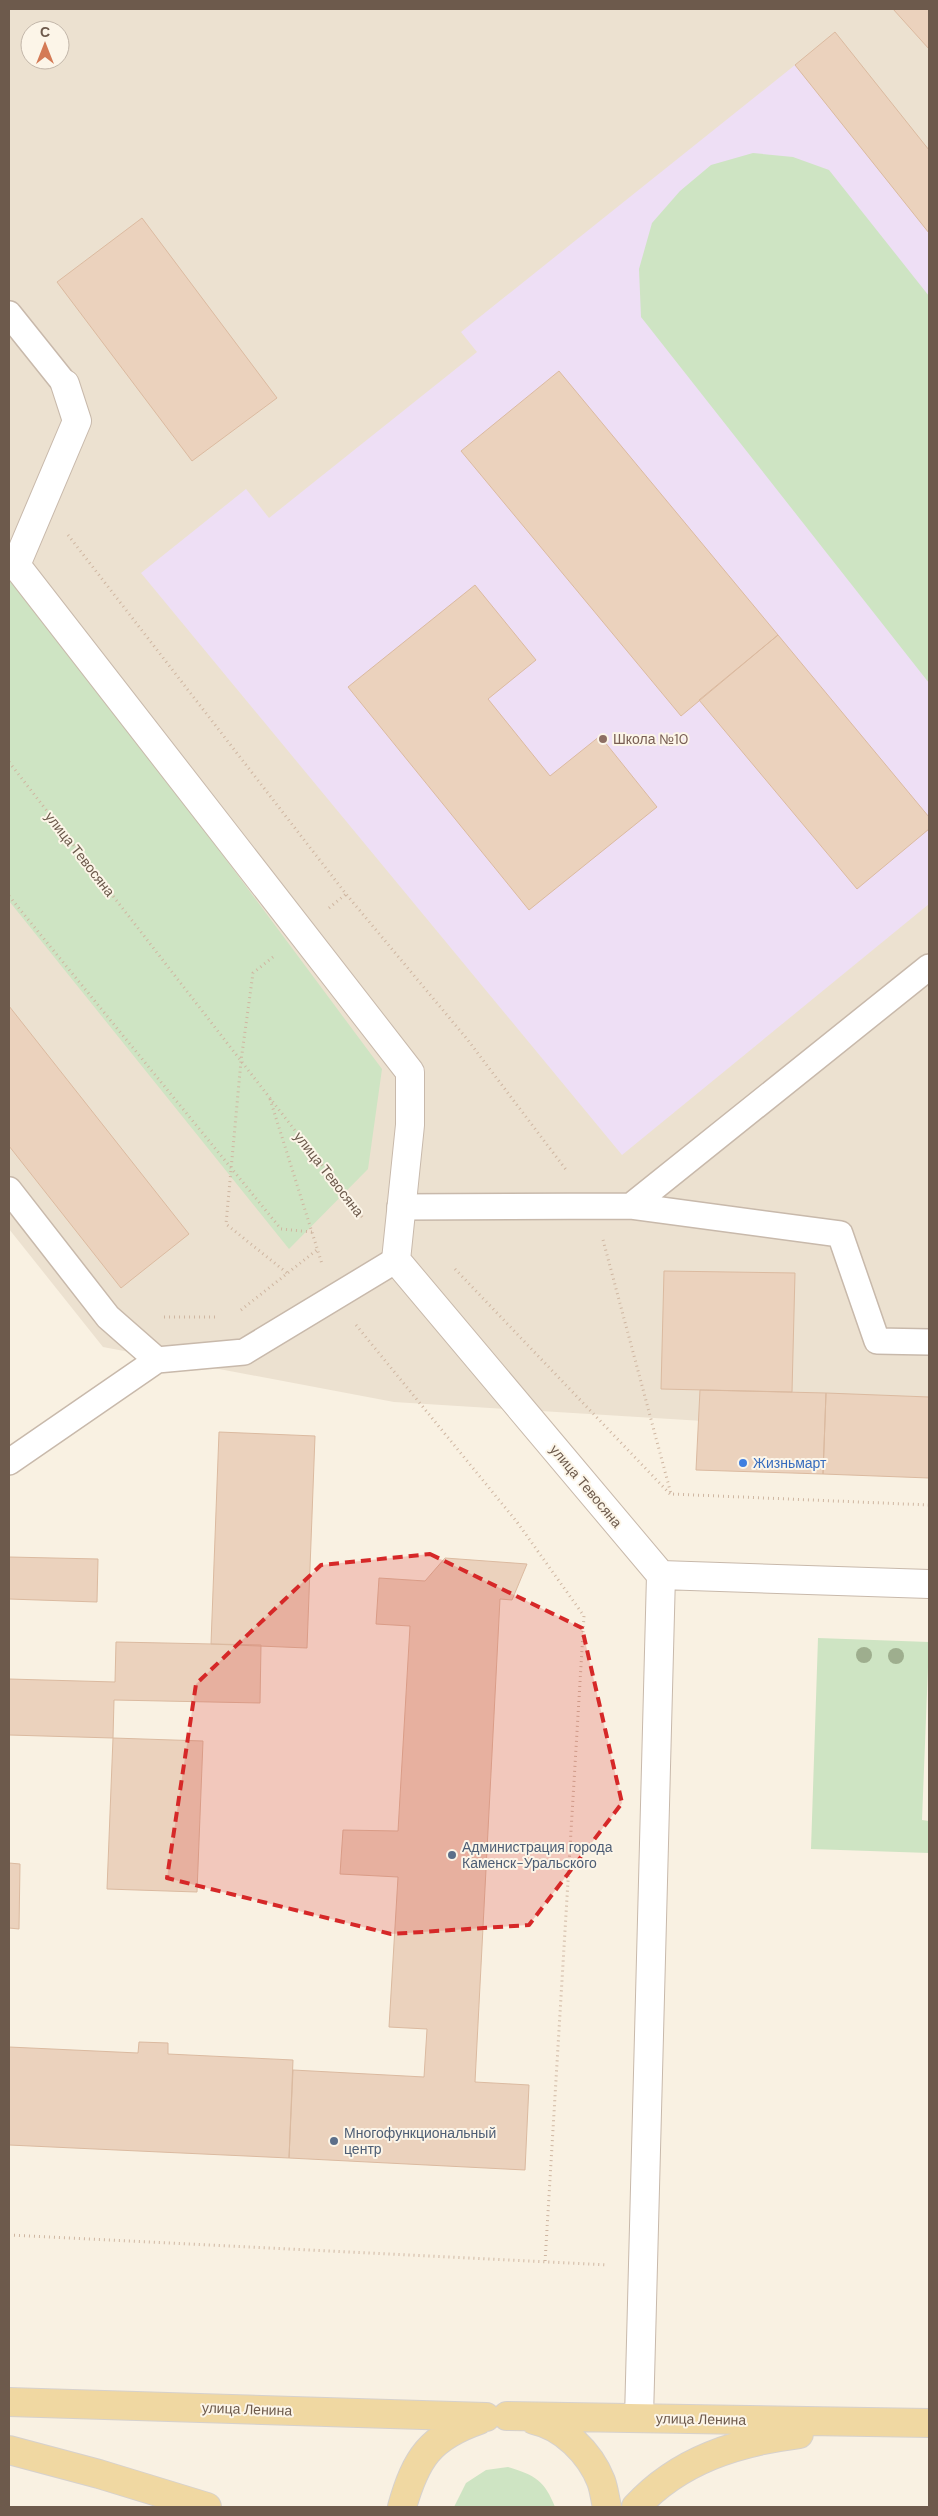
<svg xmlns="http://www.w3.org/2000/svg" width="938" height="2516" font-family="'DM Sans',sans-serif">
<rect width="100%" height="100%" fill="#f9f1e2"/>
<path fill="#ece1d0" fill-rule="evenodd" d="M 9,9 L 929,9 L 929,1435 L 394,1402 L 103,1347 L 9,1229 ZM 30,30 L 60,30 L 60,60 L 30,60 Z"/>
<path fill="#eedff5" d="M 795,65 L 929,233 L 929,904 L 622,1155 L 141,573 L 246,489 L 269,518 L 477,352 L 461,332 Z"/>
<path fill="#cee4c3" d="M 753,153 L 793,157 L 829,170 L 929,296 L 929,683 L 641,317 L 639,269 L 652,223 L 680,191 L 711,165 Z
M 9,568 L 382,1069 L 368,1169 L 289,1249 L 9,901 Z
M 818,1638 L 929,1642 L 922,1820 L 929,1821 L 929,1853 L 811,1849 Z
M 508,2467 C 535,2475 545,2481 555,2507 L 454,2507 L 466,2483 L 486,2470 Z"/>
<path fill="#ebd2bd" stroke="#dbbaa0" d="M 893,9 L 929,9 L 929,49 Z
M 835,32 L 929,150 L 929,233 L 795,65 Z
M 142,218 L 277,398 L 192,461 L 57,282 Z
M 559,371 L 778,635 L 681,716 L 461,451 Z
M 475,585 L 536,660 L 488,699 L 550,776 L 600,736 L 657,807 L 529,910 L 348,687 Z
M 778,635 L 929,817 L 929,829 L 857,889 L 699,700 Z
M 9,1006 L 189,1234 L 121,1288 L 9,1146 Z
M 664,1271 L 795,1273 L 792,1392 L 661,1389 Z
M 700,1390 L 826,1393 L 823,1474 L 696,1470 Z
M 826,1393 L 929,1397 L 929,1478 L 823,1474 Z
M 219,1432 L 315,1436 L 307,1648 L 211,1644 Z
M 9,1557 L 98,1559 L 97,1602 L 9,1599 Z
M 445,1558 L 527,1564 L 512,1600 L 500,1599 L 475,2082 L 529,2085 L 525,2170 L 289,2158 L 293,2070 L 424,2077 L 427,2029 L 389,2027 L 398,1877 L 340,1874 L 343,1830 L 398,1831 L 410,1626 L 376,1624 L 379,1578 L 425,1581 Z
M 116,1642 L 261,1645 L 260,1703 L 114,1700 L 113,1738 L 9,1735 L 9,1679 L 115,1682 Z
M 113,1738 L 203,1741 L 197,1892 L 107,1889 Z
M 9,1863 L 20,1864 L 19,1929 L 9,1928 Z
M 139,2042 L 168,2043 L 168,2054 L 293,2060 L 289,2158 L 9,2145 L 9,2047 L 138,2053 Z"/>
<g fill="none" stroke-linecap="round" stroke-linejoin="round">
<defs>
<path id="lane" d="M 9,314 L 65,384
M 9,1190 L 108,1317 L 157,1360
M 631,1206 L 929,967
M 400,1207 L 631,1206 L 840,1234 L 877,1341 L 929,1342
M 9,1462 L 157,1360 L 244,1352 L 396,1260"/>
<path id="street" d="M 65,384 L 77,421 L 16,565 L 410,1072 L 410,1125 L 396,1260 L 661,1575
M 661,1575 L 929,1584
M 639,2418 L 661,1575"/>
<path id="primary" d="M 9,2402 L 486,2417
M 507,2416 L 929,2423
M 534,2420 C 563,2426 590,2453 601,2481 C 604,2489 605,2499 607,2507
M 9,2450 L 99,2474 L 207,2507
M 402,2507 C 416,2458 430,2437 479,2420
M 636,2507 C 679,2460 737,2442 799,2434"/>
</defs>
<use href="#lane" stroke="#c8b9ab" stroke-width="28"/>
<use href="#street" stroke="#c8b9ab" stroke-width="30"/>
<use href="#primary" stroke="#d6d1cd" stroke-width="30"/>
<path stroke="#cfb6a1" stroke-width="3" stroke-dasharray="1 4" stroke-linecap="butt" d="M 68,535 L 346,894 L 467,1039 L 567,1171
M 9,762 L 363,1218
M 9,896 L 281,1229 L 312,1232
M 329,908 L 346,894
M 273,957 L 253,973 L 241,1061 L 226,1224 L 287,1273
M 270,1099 L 322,1264
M 603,1240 L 671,1494 L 929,1505
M 455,1269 L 670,1494
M 241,1310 L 318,1249
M 164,1317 L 215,1317
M 356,1325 L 517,1522 L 584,1616 L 545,2262
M 9,2235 L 607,2265"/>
<use href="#lane" stroke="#fff" stroke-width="25"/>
<use href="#street" stroke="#fff" stroke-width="28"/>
<use href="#primary" stroke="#f0d8a2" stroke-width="28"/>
</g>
<g fill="#9eae8e">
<circle cx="864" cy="1655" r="8"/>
<circle cx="896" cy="1656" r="8"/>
</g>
<path fill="#d62828" fill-opacity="0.2" stroke="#d62828" stroke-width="4" stroke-dasharray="10 6" stroke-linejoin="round" d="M 430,1554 L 582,1628 L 622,1803 L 529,1925 L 391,1934 L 167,1878 L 196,1684 L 321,1565 Z"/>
<circle fill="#8d6e63" stroke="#fcf5e8" stroke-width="2" cx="603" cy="739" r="5"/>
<circle fill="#3f7fe0" stroke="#fcf5e8" stroke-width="2" cx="743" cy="1463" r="5"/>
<g fill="#5c6f8a" stroke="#fcf5e8" stroke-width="2">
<circle cx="452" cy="1855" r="5"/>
<circle cx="334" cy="2141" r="5"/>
</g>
<g text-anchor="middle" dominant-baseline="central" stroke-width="4" stroke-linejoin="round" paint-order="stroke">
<g font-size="14" fill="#785e54" stroke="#fcf5e8" text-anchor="start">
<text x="613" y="739">Школа №10</text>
</g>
<g font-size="14" fill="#6d5a4c" stroke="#fcf5e8">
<text transform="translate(80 854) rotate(52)">улица Тевосяна</text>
<text transform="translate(329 1174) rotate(52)">улица Тевосяна</text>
<text transform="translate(586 1486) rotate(50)">улица Тевосяна</text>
<text transform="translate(247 2409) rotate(2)">улица Ленина</text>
<text transform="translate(701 2419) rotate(1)">улица Ленина</text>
</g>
<g font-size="14" fill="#366cbe" stroke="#fcf5e8" text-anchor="start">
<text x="753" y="1463">Жизньмарт</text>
</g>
<g font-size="14" fill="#4e5e75" stroke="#fcf5e8" text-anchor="start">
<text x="462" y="1847">Администрация города<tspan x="462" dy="16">Каменск-Уральского</tspan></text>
<text x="344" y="2133">Многофункциональный<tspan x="344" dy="16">центр</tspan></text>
</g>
</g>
<rect width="938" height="2516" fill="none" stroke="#6d5a4c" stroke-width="20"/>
<g transform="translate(45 45)"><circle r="24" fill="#fcf5e8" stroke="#c3b7aa"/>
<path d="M0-4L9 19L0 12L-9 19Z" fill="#d47a55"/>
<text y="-8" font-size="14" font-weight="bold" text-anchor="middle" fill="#6d5a4c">С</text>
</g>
</svg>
